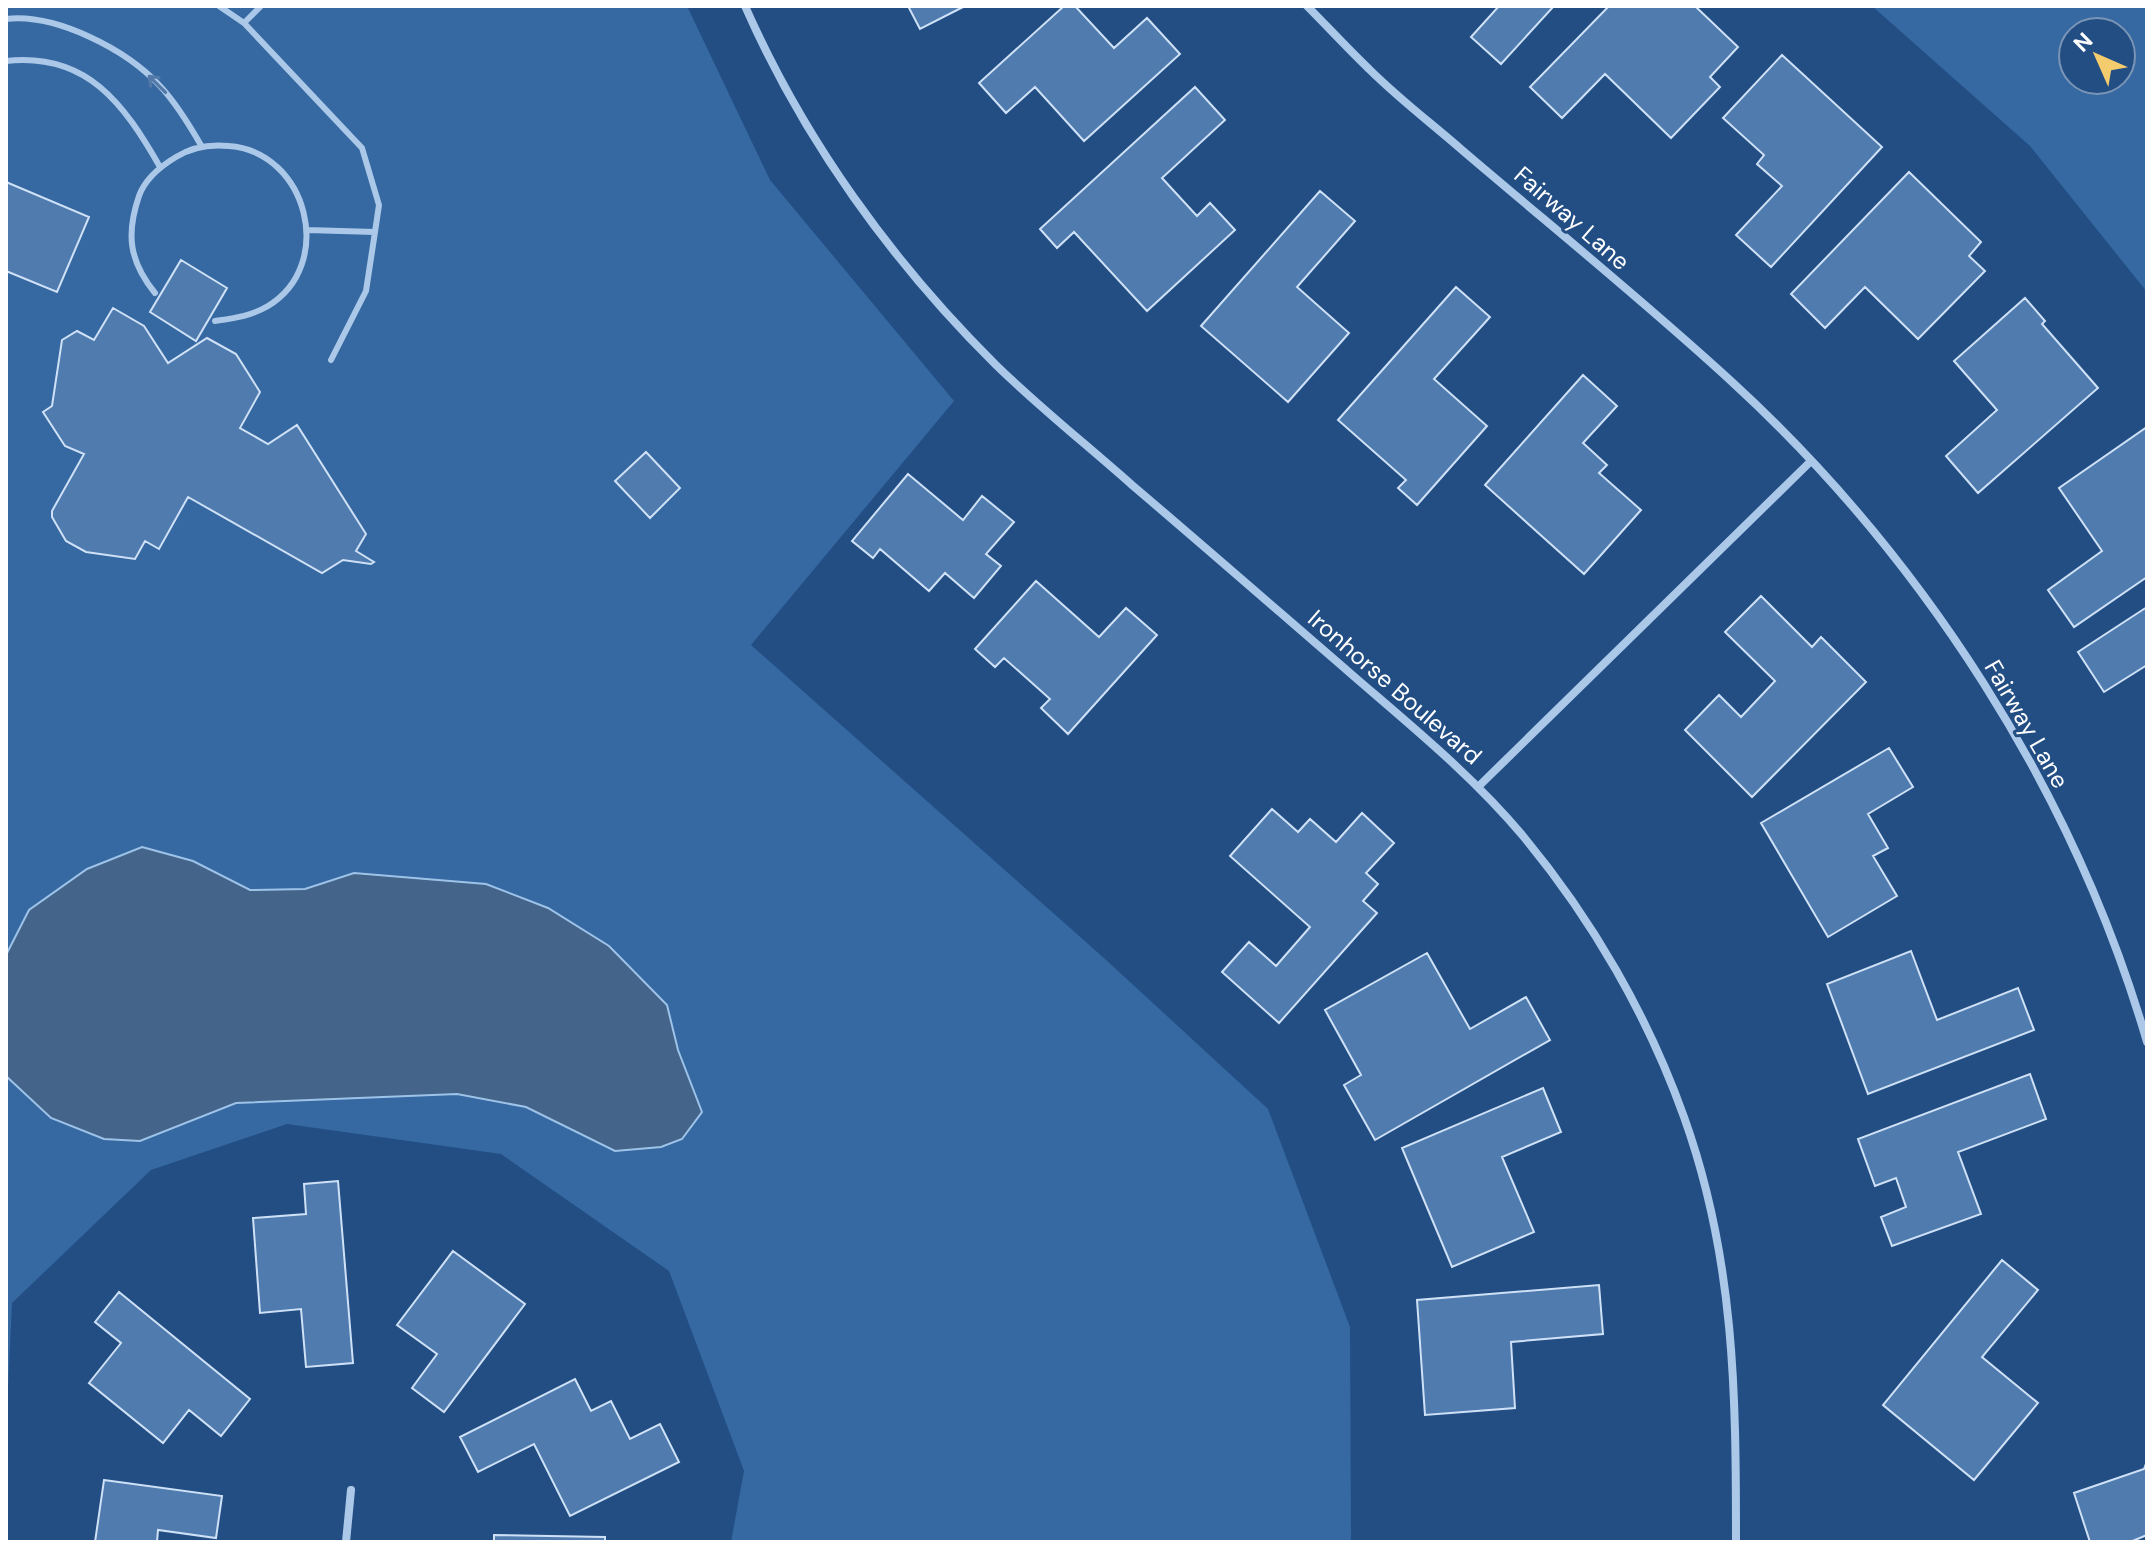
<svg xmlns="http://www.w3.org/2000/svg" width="2153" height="1548" font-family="'DM Sans',sans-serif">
<rect width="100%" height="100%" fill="#224e84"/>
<path fill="#3668a1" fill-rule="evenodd" d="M 6,6 L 687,6 L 770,180 L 954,401 L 751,645 L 1105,959 L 1268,1109 L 1350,1327 L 1351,1542 L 731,1542 L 744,1471 L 669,1271 L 501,1154 L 287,1124 L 151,1170 L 12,1303 L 6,1432 Z
M 1872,6 L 2147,6 L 2147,292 L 2030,146 ZM 2073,32 L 2121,32 L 2121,80 L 2073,80 Z"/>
<path fill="#44648a" stroke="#9ec3e9" stroke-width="2" d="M 142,847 L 193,861 L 250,890 L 305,889 L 354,873 L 486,884 L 548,908 L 609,946 L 667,1005 L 678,1050 L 702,1112 L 682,1139 L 661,1147 L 615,1151 L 526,1107 L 457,1094 L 236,1103 L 140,1141 L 104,1139 L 51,1118 L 6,1076 L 6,955 L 29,910 L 87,869 Z"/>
<path fill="#4f7bae" stroke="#cfe1f6" stroke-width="2" d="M 908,6 L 965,6 L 920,29 Z
M 1064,6 L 1075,6 L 1114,48 L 1147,18 L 1180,54 L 1084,141 L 1035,87 L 1006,113 L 979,83 Z
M 1499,6 L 1554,6 L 1501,64 L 1471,37 Z
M 1609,6 L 1695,6 L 1738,47 L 1710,77 L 1720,87 L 1671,138 L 1605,74 L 1562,118 L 1530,87 Z
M 1782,55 L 1882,147 L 1771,267 L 1736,235 L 1782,186 L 1757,164 L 1764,155 L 1723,118 Z
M 1195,87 L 1225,120 L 1162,178 L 1197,216 L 1210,203 L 1235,230 L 1147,311 L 1074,232 L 1057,248 L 1040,229 Z
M 1909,172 L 1981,242 L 1969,256 L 1985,271 L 1918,339 L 1865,287 L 1825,328 L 1791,294 Z
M 6,182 L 89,217 L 57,292 L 6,271 Z
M 1320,191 L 1355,221 L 1297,287 L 1349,333 L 1288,402 L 1201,326 Z
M 181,260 L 227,288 L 196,341 L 150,312 Z
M 1456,287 L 1490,317 L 1434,379 L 1487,426 L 1417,505 L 1398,488 L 1406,480 L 1338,420 Z
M 2025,298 L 2045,321 L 2042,324 L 2098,388 L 1978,493 L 1946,456 L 1997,410 L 1954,361 Z
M 113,308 L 144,326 L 168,363 L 207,338 L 236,354 L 260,392 L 240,428 L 268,444 L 297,425 L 366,534 L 356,551 L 374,562 L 371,564 L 343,560 L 322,573 L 188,497 L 159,549 L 145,541 L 135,559 L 86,552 L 66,541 L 52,517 L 52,511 L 84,454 L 65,446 L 43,412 L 52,406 L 62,340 L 77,331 L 94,340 Z
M 1583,375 L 1617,406 L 1583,443 L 1607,465 L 1599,473 L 1641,510 L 1584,574 L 1485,485 Z
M 2147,427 L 2147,577 L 2074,627 L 2048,590 L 2102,551 L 2059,488 Z
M 646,452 L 680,488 L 650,518 L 615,481 Z
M 908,474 L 963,520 L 982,496 L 1014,522 L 986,554 L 1001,566 L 974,598 L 945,573 L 929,591 L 880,549 L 873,558 L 852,541 Z
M 1036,581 L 1099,637 L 1126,608 L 1157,635 L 1068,734 L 1041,708 L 1050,699 L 1004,658 L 995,667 L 975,649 Z
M 1761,596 L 1812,647 L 1821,637 L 1866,682 L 1752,797 L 1685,730 L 1719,695 L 1741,717 L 1775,681 L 1725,632 Z
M 2147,607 L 2147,665 L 2104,692 L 2078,652 Z
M 1889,748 L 1913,787 L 1868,814 L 1888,848 L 1873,856 L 1897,896 L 1828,937 L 1761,823 Z
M 1272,809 L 1298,832 L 1310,819 L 1336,842 L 1362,813 L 1394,843 L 1366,873 L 1378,884 L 1363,901 L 1377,913 L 1279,1023 L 1222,972 L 1249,942 L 1276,966 L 1310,927 L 1230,856 Z
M 1911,951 L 1937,1020 L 2018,988 L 2034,1030 L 1868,1094 L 1827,984 Z
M 1427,953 L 1470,1029 L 1526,997 L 1550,1040 L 1375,1140 L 1344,1085 L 1361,1075 L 1325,1010 Z
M 2030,1074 L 2046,1119 L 1958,1152 L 1981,1214 L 1892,1246 L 1881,1217 L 1906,1207 L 1896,1178 L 1875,1186 L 1858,1139 Z
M 1543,1088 L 1561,1132 L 1502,1157 L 1534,1232 L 1452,1267 L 1402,1148 Z
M 338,1181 L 353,1363 L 306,1367 L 301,1309 L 260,1313 L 253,1218 L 306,1214 L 304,1184 Z
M 453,1251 L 525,1304 L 444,1412 L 412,1388 L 437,1354 L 397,1325 Z
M 2002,1260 L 2038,1290 L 1982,1357 L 2038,1403 L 1974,1480 L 1883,1405 Z
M 1599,1285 L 1603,1334 L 1511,1342 L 1515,1408 L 1425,1415 L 1417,1300 Z
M 119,1292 L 250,1399 L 221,1436 L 189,1410 L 163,1443 L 89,1383 L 121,1343 L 95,1322 Z
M 575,1379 L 591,1411 L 611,1401 L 630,1439 L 660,1424 L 679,1462 L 570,1516 L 534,1444 L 478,1472 L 460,1437 Z
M 2147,1461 L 2147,1535 L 2130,1542 L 2090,1542 L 2074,1493 L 2144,1469 Z
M 104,1480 L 222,1496 L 216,1538 L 158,1530 L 157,1542 L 95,1542 Z
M 494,1535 L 605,1537 L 605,1542 L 494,1542 Z"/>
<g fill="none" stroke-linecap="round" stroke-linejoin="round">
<path stroke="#abc8e8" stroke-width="6" d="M 219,6 L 244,23 L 362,148 L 379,205 L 375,232 L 366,291 L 331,360
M 6,19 C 56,13 127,50 160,86 C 177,104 190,126 202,147
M 244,23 L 261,6
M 6,61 C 87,52 124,104 160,167
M 307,230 L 375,232
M 155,293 C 129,261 126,234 139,196 C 145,179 161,166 176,157 C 192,147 210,144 229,146 C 308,152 336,265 268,306 C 251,316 235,318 215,321"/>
<path stroke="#abc8e8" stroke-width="8" d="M 745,6 C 804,140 892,262 996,365 C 1039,407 1087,445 1132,485 C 1205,547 1277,610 1350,673 C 1410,725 1472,775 1523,836 C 1592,919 1648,1016 1684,1117 C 1735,1259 1736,1394 1736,1542
M 1307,6 C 1328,27 1348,49 1369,69 C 1398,98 1431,123 1462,150 C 1551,226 1644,301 1731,381 C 1923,557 2074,791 2147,1042
M 1478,787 L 1811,461
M 346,1542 L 351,1490"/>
</g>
<defs><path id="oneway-shaft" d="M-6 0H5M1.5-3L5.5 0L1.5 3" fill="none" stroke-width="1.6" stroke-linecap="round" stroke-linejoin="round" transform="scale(2)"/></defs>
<use stroke="#5279a7" href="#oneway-shaft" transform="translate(157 84) rotate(-135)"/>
<g text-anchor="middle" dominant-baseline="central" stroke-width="6" stroke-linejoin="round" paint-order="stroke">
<g font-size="24" fill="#fff" stroke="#224e84">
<text transform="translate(1572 218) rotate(41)">Fairway Lane</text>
<text transform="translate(1395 687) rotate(41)">Ironhorse Boulevard</text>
<text transform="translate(2027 724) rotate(60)">Fairway Lane</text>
</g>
</g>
<rect width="2153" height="1548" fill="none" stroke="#ffffff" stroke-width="16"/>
<g transform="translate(2097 56) rotate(315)"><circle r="38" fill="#224e84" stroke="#7a95b5" stroke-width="2"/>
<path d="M0-6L14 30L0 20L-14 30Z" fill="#f4cb6d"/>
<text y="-12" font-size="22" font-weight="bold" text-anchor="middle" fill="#ffffff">N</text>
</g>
</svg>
